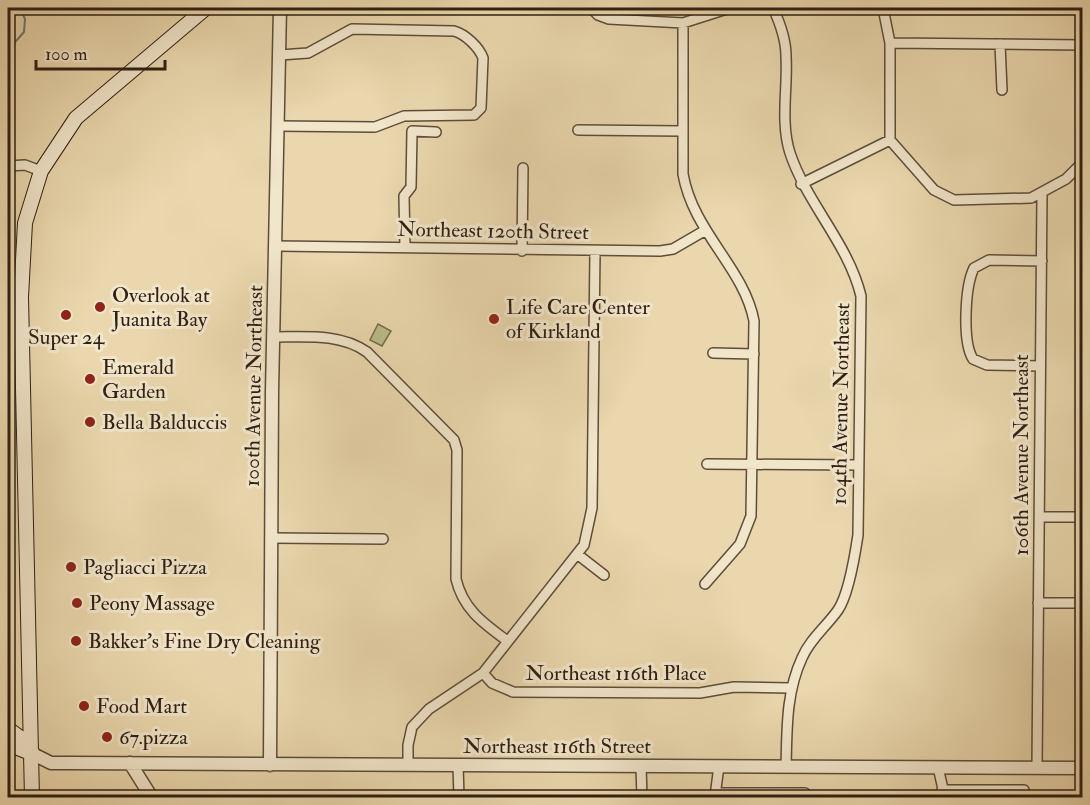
<svg xmlns="http://www.w3.org/2000/svg" width="1090" height="805" font-family="'IM FELL Double Pica',serif">
<rect width="100%" height="100%" fill="#ead7ad"/>
<filter id="stains"><feTurbulence type="fractalNoise" baseFrequency=".00333" numOctaves="4"/><feColorMatrix values="0 0 0 0 .2 0 0 0 0 .09 0 0 0 0 .02 0 0 0 .5 -.17"/></filter>
<radialGradient id="worn" r=".72"><stop offset=".6" stop-color="#630" stop-opacity="0"/><stop offset="1" stop-color="#630" stop-opacity=".3"/></radialGradient>
<path fill="#bbbd87" stroke="#746e4d" stroke-width="1.5" d="M 378,324 L 391,331 L 382,346 L 370,340 Z"/>
<g fill="none" stroke-linecap="round" stroke-linejoin="round">
<path stroke="#6e7b70" stroke-width="2" d="M 8,50 L 24,32 L 25,19 L 20,8"/>
<defs>
<path id="minor" d="M 591,8 L 598,15 L 609,19 L 683,23 L 730,8
M 773,8 C 780,23 786,39 786,56 C 788,87 780,122 790,153 C 807,204 848,243 861,296 L 858,535 C 855,555 849,594 838,610 C 826,627 810,639 802,658 C 786,692 787,730 786,767
M 883,8 L 890,43 L 890,140
M 683,23 L 683,174 C 693,232 744,268 754,321 L 751,516 L 740,544 L 705,584
M 890,43 L 1082,45
M 1000,44 L 1002,90
M 278,126 L 375,127 L 404,116 L 474,115 L 481,108 L 483,58 C 479,47 465,34 454,31 L 352,29 L 308,53 L 280,55
M 578,130 L 682,131
M 890,140 L 934,190 L 954,200 L 1031,198 L 1066,179 L 1082,163
M 8,166 L 25,165 L 41,171
M 801,184 L 890,140
M 276,246 L 660,251 L 673,249 L 704,231
M 405,247 L 404,196 L 411,187 L 412,131 L 436,132
M 522,251 L 523,168
M 8,298 L 21,297
M 273,337 C 305,337 340,333 367,352 L 454,440 L 457,450 L 456,579 C 463,609 483,623 506,640
M 713,353 L 754,354
M 1040,366 L 987,365 L 973,359 C 962,342 965,286 974,268 L 989,260 L 1042,261
M 707,464 L 858,465
M 1039,517 L 1082,517
M 272,538 L 383,539
M 577,554 L 604,575
M 1038,603 L 1082,603
M 483,673 L 492,683 L 513,692 L 700,693 L 734,687 L 790,688
M 408,765 L 408,745 L 412,727 L 429,709 L 483,673 L 584,545 L 592,508 L 595,251
M 458,765 L 459,798
M 641,766 L 642,798
M 938,767 L 945,798
M 1037,768 L 1042,194
M 942,790 L 1024,790
M 715,793 L 805,793 L 805,798
M 715,796 L 719,766"/>
<path id="tertiary" d="M 33,754 L 51,763 L 69,763 L 1082,768
M 130,763 L 152,798
M 270,765 L 272,392 L 280,8"/>
<path id="secondary" d="M 8,729 L 22,739 L 33,754
M 8,744 L 33,754
M 32,798 L 21,297 L 25,223 L 41,171 L 76,118 L 206,8"/>
</defs>
<use href="#minor" stroke="#5d4d3a" stroke-width="12"/>
<use href="#tertiary" stroke="#5d4d3a" stroke-width="15"/>
<use href="#secondary" stroke="#2e1f13" stroke-width="16"/>
<use href="#minor" stroke="#f1e5ca" stroke-width="9"/>
<use href="#tertiary" stroke="#f1e5ca" stroke-width="12"/>
<use href="#secondary" stroke="#f1e5ca" stroke-width="14"/>
</g>
<g fill="#8f2418" stroke="#f1e5ca" stroke-width="2">
<circle cx="100" cy="307" r="6"/>
<circle cx="66" cy="315" r="6"/>
<circle cx="494" cy="319" r="6"/>
<circle cx="90" cy="379" r="6"/>
<circle cx="90" cy="422" r="6"/>
<circle cx="71" cy="567" r="6"/>
<circle cx="77" cy="603" r="6"/>
<circle cx="76" cy="641" r="6"/>
<circle cx="84" cy="706" r="6"/>
<circle cx="107" cy="737" r="6"/>
</g>
<g text-anchor="middle" dominant-baseline="central" stroke-width="6" stroke-linejoin="round" paint-order="stroke">
<g font-size="21" fill="#2e1f13" stroke="#f1e5ca">
<text transform="translate(493 231) rotate(1)">Northeast 120th Street</text>
<text transform="translate(254 386) rotate(-89)">100th Avenue Northeast</text>
<text transform="translate(841 404) rotate(-89)">104th Avenue Northeast</text>
<text transform="translate(1021 455) rotate(-90)">106th Avenue Northeast</text>
<text x="616" y="673">Northeast 116th Place</text>
<text x="557" y="746">Northeast 116th Street</text>
</g>
<g font-size="21" fill="#2e1f13" stroke="#f1e5ca" text-anchor="start">
<text x="112" y="295">Overlook at<tspan x="112" dy="24">Juanita Bay</tspan></text>
<text x="506" y="307">Life Care Center<tspan x="506" dy="24">of Kirkland</tspan></text>
<text x="66" y="337" text-anchor="middle">Super 24</text>
<text x="102" y="367">Emerald<tspan x="102" dy="24">Garden</tspan></text>
<text x="102" y="422">Bella Balduccis</text>
<text x="83" y="567">Pagliacci Pizza</text>
<text x="89" y="603">Peony Massage</text>
<text x="88" y="641">Bakker's Fine Dry Cleaning</text>
<text x="96" y="706">Food Mart</text>
<text x="119" y="737">67.pizza</text>
</g>
</g>
<rect width="1090" height="805" fill="none" stroke="#ead7ad" stroke-width="30"/>
<rect x="9" y="9" width="1072" height="787" fill="none" stroke="#2e1f13" stroke-width="3"/>
<rect x="15" y="15" width="1060" height="775" fill="none" stroke="#2e1f13" stroke-width="1.5"/>
<path d="M36 60v9h129v-9" fill="none" stroke="#2e1f13" stroke-width="3"/>
<text x="45" y="60" font-size="18" fill="#2e1f13" stroke="#f1e5ca" stroke-width="4.5" paint-order="stroke">100 m</text>
<rect width="100%" height="100%" filter="url(#stains)"/>
<rect width="100%" height="100%" fill="url(#worn)"/>
</svg>
